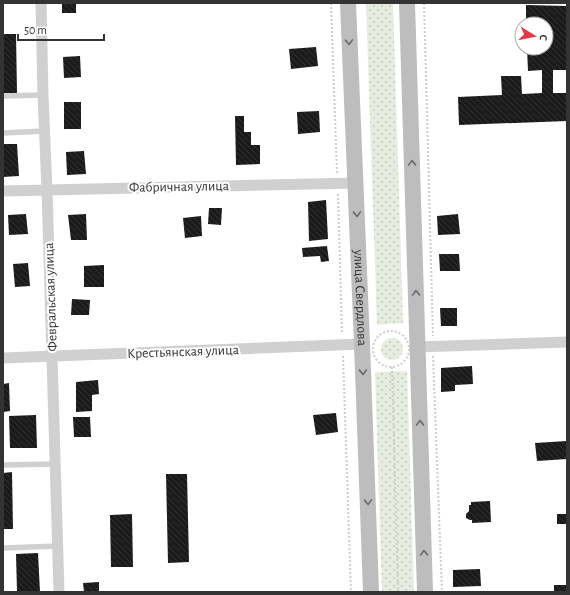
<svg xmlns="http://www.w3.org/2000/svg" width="570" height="595" font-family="'Alegreya Sans',sans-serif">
<defs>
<pattern id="green-dots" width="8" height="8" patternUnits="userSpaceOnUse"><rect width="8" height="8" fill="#e6ecdf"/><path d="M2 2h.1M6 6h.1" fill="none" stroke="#c6cbc0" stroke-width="1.8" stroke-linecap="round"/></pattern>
<pattern id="building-back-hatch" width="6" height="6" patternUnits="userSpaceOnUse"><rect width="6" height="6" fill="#1a1a1a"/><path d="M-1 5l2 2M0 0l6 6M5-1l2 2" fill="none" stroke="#333"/></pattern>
</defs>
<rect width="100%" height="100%" fill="#fff"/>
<path fill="url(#green-dots)" d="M 366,3 L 393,3 L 403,323 L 377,325 Z
M381 349a11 11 0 1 1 22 0a11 11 0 1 1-22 0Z
M 407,371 L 414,592 L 382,592 L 375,372 Z"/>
<path fill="url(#building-back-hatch)" d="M 62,3 L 76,3 L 76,13 L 62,13 Z
M 526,5 L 567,6 L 567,70 L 553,70 L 553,93 L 567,93 L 567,121 L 459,125 L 458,97 L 502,95 L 501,76 L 521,76 L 522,94 L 542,93 L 542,70 L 528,71 L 527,48 L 546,48 L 546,24 L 526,24 Z
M 3,34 L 16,34 L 17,93 L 3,93 Z
M 316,47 L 318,66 L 291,69 L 289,49 Z
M 80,56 L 81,77 L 64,78 L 63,57 Z
M 64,102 L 81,102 L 81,129 L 64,129 Z
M 319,111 L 320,132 L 298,134 L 297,112 Z
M 235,116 L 244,116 L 244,132 L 251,132 L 251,145 L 260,145 L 260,164 L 236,165 Z
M 3,144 L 17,144 L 19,176 L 3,177 Z
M 84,151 L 86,174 L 67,175 L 66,152 Z
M 326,200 L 328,239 L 309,241 L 308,202 Z
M 209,208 L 222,208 L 221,225 L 208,224 Z
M 26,214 L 28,234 L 9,235 L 8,215 Z
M 86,214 L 87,240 L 71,240 L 68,215 Z
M 458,214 L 460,234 L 438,235 L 437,216 Z
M 201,216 L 202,236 L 185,238 L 183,218 Z
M 327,246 L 329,261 L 321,262 L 320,256 L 303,257 L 302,248 Z
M 439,254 L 459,254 L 460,271 L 440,271 Z
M 28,263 L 30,286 L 15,287 L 13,264 Z
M 104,265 L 104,287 L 84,287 L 84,266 Z
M 72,299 L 90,300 L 89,315 L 71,315 Z
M 440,308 L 457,308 L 457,326 L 441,326 Z
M 472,366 L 473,384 L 455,385 L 455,391 L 441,392 L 441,368 Z
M 98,380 L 99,394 L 92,395 L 92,411 L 76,412 L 76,382 Z
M 9,383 L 10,411 L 3,412 L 3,384 Z
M 336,413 L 338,432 L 316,435 L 313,415 Z
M 36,415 L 37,448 L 10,448 L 9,416 Z
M 73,417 L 90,417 L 91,437 L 74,437 Z
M 567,441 L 567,459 L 537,461 L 535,443 Z
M 12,472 L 13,529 L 3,529 L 3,473 Z
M 166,474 L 187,474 L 189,562 L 168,563 Z
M 490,501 L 491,522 L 472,523 L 472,520 L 470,520 L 466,518 L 466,514 L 469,511 L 469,505 L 471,505 L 471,502 Z
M 132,514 L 133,567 L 111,567 L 110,515 Z
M 557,514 L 567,514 L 567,524 L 557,524 Z
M 38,553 L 40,592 L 17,592 L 16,554 Z
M 480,569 L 481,586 L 453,587 L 453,570 Z
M 99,582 L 99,592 L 84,592 L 83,583 Z
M 554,585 L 567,585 L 567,592 L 554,592 Z"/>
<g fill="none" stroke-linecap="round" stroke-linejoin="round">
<path stroke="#cdcdcd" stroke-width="2" stroke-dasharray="2 2" stroke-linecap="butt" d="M 331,3 L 337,174
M 424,3 L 433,336
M 338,194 L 342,334
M373 349a18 18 0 1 1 36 0a18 18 0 1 1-36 0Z
M 343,356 L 351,592
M 433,356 L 442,592
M 392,367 L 398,592"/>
<path stroke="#d0d0d0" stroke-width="5.5" d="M 3,96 L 43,95
M 3,133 L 45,131
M 3,465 L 55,464
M 3,548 L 58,546"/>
<path stroke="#d0d0d0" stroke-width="11" d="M 41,3 L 43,95 L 47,190 L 59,592
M 3,191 L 356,183
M 417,347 L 567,342
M 3,358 L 362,344"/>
<g stroke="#bdbdbd" stroke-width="16">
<path id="s1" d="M 348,3 L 362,344 L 371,592"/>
<path d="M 407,3 L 425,592"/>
</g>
</g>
<defs><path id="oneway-chevron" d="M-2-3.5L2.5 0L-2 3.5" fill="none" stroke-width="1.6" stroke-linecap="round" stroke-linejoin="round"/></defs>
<g stroke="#6a6a6a">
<use href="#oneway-chevron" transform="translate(349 42) rotate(88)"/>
<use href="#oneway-chevron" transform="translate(412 163) rotate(-92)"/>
<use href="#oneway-chevron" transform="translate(357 214) rotate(88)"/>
<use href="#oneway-chevron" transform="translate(416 293) rotate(-92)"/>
<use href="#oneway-chevron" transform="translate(363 372) rotate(88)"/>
<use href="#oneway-chevron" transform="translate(420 423) rotate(-92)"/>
<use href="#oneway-chevron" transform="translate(368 502) rotate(88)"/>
<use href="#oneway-chevron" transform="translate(424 553) rotate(-92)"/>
</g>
<g text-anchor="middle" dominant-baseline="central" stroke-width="4" stroke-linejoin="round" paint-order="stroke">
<g font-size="14" fill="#333" stroke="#fff">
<text transform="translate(179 187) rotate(-1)">Фабричная улица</text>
<text transform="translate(51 297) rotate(-92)">Февральская улица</text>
<text stroke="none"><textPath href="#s1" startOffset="295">улица Свердлова</textPath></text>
<text transform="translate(183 352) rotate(-2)">Крестьянская улица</text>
</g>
</g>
<rect width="570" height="595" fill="none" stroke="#333333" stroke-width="8"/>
<g transform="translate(534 36) rotate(100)"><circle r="19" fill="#ffffff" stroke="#adadad"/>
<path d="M0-3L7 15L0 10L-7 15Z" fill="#e63946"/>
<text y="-6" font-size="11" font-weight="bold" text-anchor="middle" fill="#333333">С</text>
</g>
<path d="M18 34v6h86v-6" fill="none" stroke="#333333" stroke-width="2"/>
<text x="24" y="34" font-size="12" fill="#333333" stroke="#ffffff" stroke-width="3" paint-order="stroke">50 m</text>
</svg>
